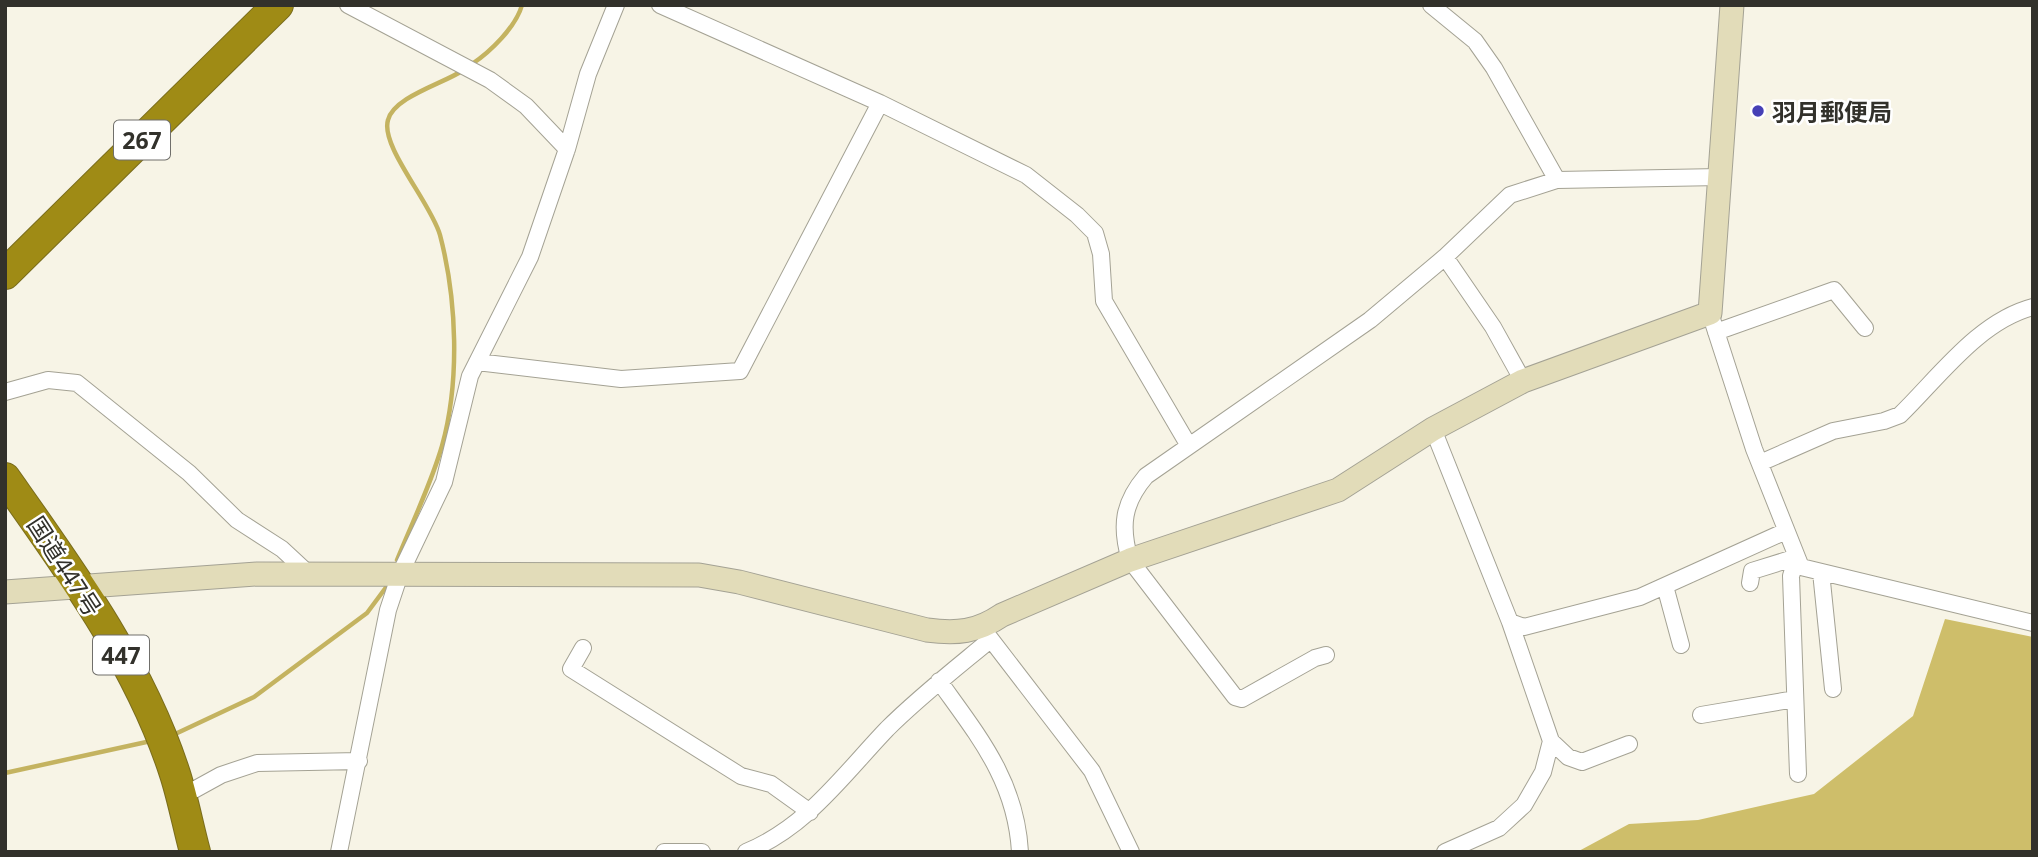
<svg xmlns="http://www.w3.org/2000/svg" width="2038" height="857" font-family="'Noto Sans','Noto Sans JP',sans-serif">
<rect width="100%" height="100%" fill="#f7f4e6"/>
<path fill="#cebe6a" d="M 1945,619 L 2033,637 L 2033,852 L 1577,852 L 1629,824 L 1698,820 L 1814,794 L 1913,716 Z"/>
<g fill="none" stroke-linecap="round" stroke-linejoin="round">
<path stroke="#c4b360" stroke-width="4.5" d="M 472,64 C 490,52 516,27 522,5
M 397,560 C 412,523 431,484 442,446 C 460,381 457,300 440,235 C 431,203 380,146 388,120 C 394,97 442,84 462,71
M 173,735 L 254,697 L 367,613 L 387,586
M 5,773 L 151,741"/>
<defs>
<path id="street" d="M 348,5 L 490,80 L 526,106 L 567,149
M 880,103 L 1026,175 L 1077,215 L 1095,233 L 1101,254 L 1104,301 L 1189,446
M 1557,180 L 1720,177
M 1445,257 L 1493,327 L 1523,381
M 1710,313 L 1754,449 L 1801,567 L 2033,623
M 1716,332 L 1834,290 L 1865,328
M 477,362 L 621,379 L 740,371 L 880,103 L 660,5
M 5,392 L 48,380 L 77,383 L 189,473 L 237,520 L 282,549 L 310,575
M 1433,429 L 1510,622 L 1524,627 L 1640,597 L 1786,531
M 1760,463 L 1833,431 L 1884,421 L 1900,415 C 1939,377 1979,321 2033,307
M 1797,557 L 1791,576 L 1798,774
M 1821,572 L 1833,689
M 1750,583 L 1752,571 L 1797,557
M 1665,586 L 1681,645
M 986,633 L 1092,771 L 1131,852
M 583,648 L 571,669 L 741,776 L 771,784 L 810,812
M 1326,655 L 1315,658 L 1242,699 L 1235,697 L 1130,560 C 1120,526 1123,503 1146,476 L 1370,320 L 1445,257 L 1510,195 L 1557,180 L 1494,68 L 1475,41 L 1431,5
M 939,681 C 979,737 1016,781 1020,852
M 1701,715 L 1795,699
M 1551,741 L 1568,757 L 1582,762 L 1629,744
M 181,797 L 221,775 L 257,763 L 359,761
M 339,852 L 388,610 L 400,574 L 444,482 L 470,376 L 530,257 L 567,149 L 588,74 L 616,5
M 664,852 L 702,852
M 746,852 C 807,827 843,775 887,729 C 919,697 955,669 990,640
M 1445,852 L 1499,828 L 1524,805 L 1543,772 L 1551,741 L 1510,622"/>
<path id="secondary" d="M 5,592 L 257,574 L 699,575 L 739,582 L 927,630 C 957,634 977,632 1002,615 L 1130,560 L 1338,490 L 1433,429 L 1523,381 L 1710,313 L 1732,5"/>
<path id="highway" d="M 5,274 L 278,5
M 5,478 C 70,570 140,665 175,774 C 183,799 188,826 195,852"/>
</defs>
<use href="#street" stroke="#a4a294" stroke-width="18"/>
<use href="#secondary" stroke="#a4a294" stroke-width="25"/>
<use href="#highway" stroke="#796c1d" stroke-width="32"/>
<use href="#street" stroke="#fff" stroke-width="16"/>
<use href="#secondary" stroke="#e2dcb9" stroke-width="23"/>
<use href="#highway" stroke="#9f8b15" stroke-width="30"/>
</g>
<circle fill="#4640b6" stroke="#fff" stroke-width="2.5" cx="1758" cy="111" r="7"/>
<g text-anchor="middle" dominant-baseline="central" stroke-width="5" stroke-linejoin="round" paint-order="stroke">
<g fill="#fff" stroke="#706f6b" stroke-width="2">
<rect x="114" y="120.5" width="56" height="39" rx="5"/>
<rect x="93" y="635.5" width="56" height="39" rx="5"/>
</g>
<g font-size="23" font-weight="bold" fill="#32312b">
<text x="142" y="140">267</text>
<text x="121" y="655">447</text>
</g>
<g font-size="24" font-weight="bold" fill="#32312b" stroke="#fff" text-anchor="start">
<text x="1772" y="111">羽月郵便局</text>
</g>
<g font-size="24" fill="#32312b" stroke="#fff">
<text transform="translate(65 566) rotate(57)">国道447号</text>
</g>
</g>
<rect width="2038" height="857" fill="none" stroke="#32312b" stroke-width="14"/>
</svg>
